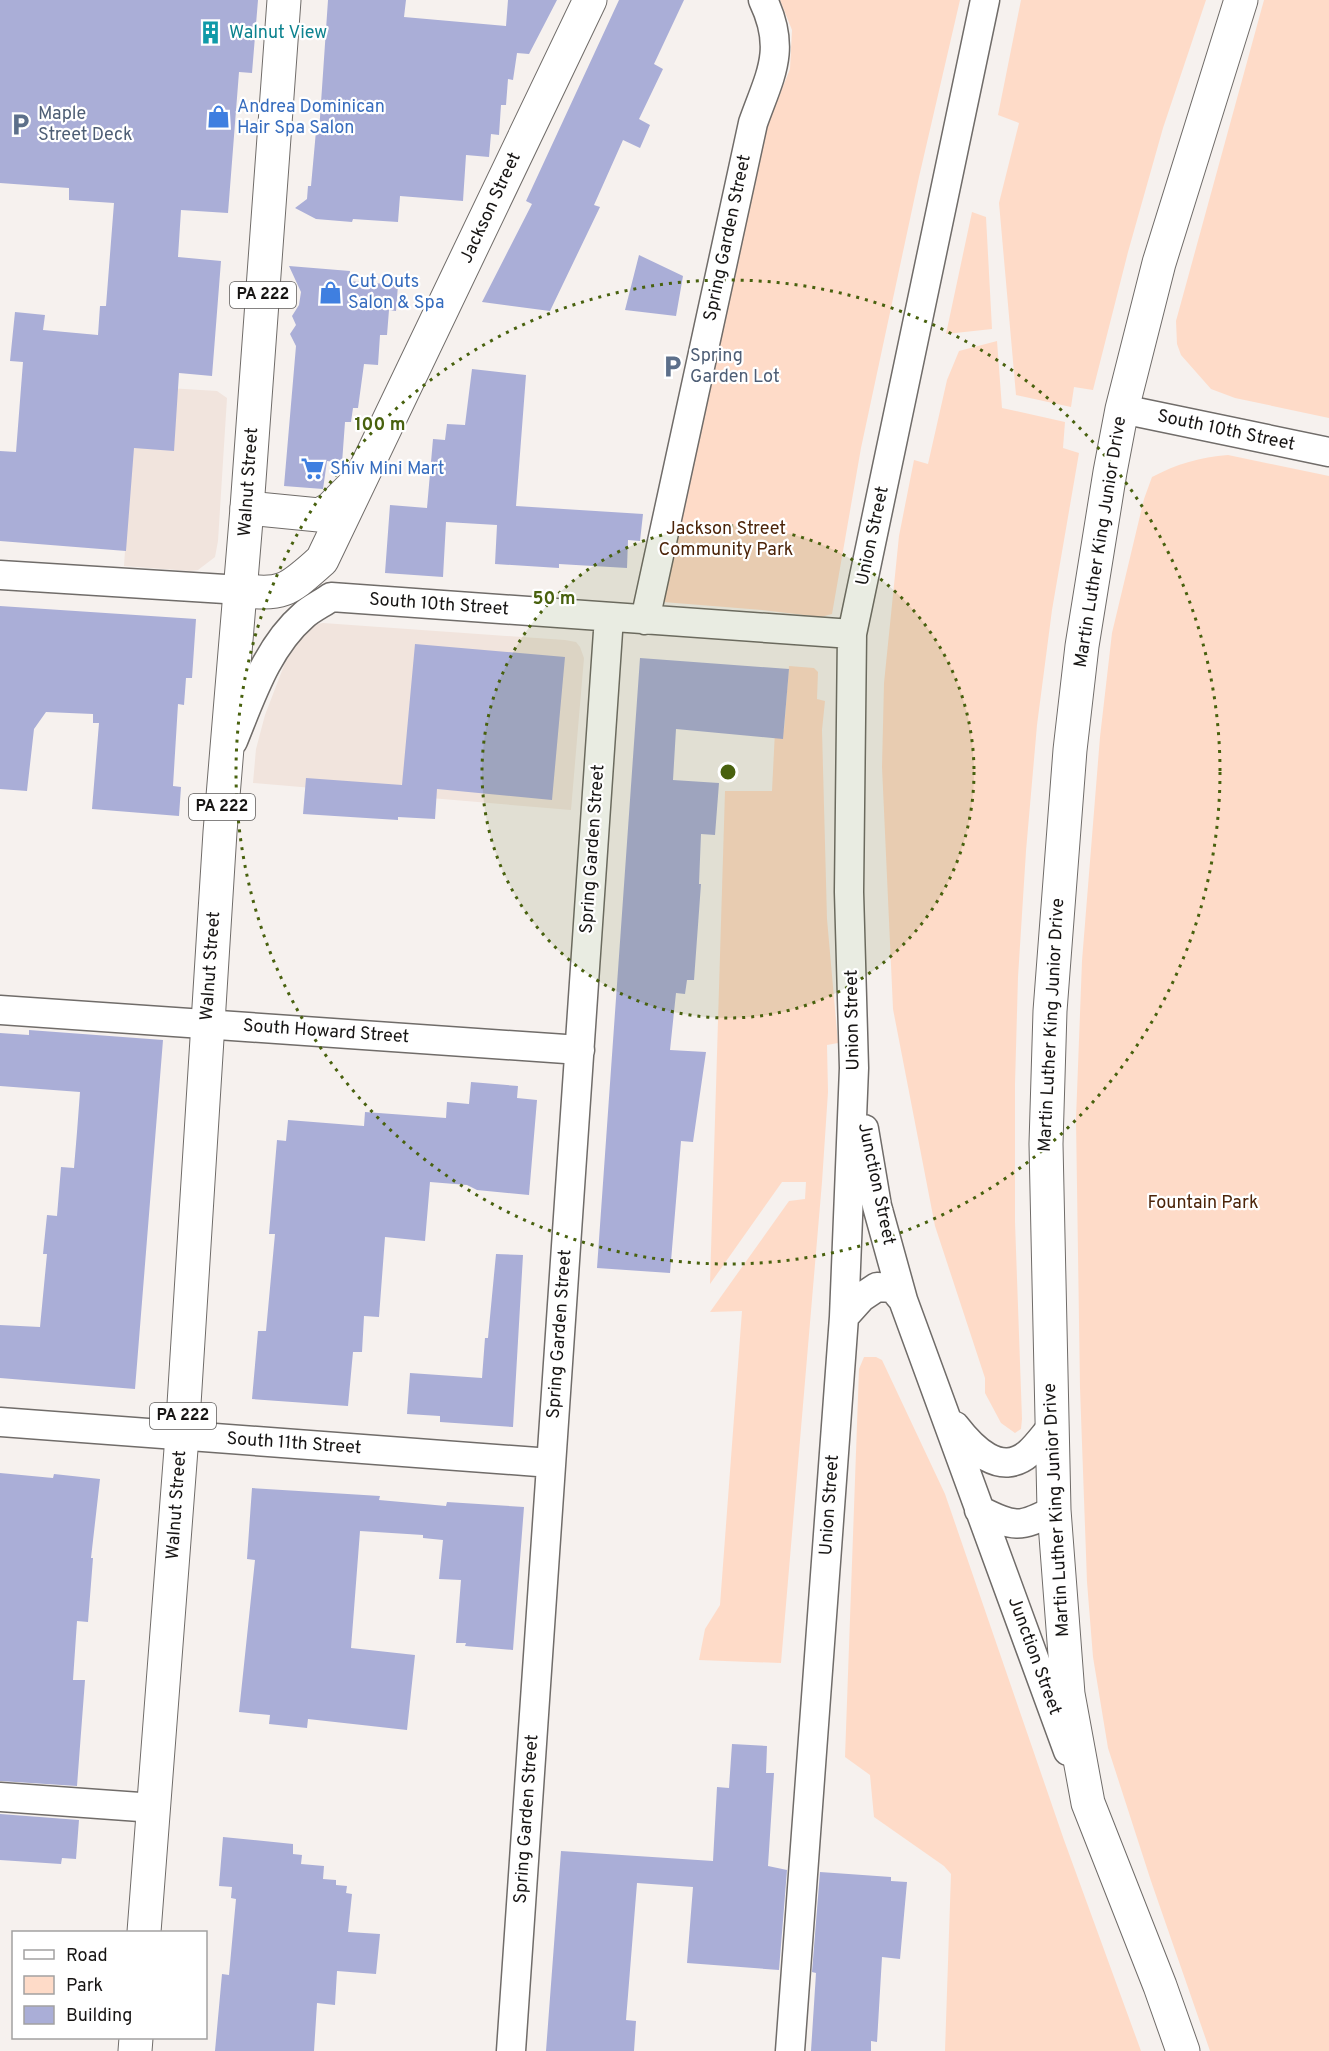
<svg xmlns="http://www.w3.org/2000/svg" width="1329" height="2051" font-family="Overpass,sans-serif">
<rect width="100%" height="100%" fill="#f6f1ee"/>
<path fill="#f1e4dd" d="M 136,386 L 217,391 L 227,398 L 218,541 L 215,557 L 198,570 L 190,571 L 124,566 Z
M 323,623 L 565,640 L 576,642 L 580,647 L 584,658 L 571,810 L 253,783 L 256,749 L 265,715 L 288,655 L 304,633 L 312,625 Z"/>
<path fill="#fedbc8" d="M 780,0 L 960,0 L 919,177 L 861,448 L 832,614 L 821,617 L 762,610 L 663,602 L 767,126 L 790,69 L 792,30 Z
M 1021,0 L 1206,0 L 1163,128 L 1128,252 L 1093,390 L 1074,387 L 1071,407 L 1016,395 L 999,203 L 1019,123 L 998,115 Z
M 1264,0 L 1329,0 L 1329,418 L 1235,398 L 1211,389 L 1181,355 L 1177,344 L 1176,321 Z
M 972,212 L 986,217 L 992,329 L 946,334 Z
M 997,341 L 1002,408 L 1065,422 L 1063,448 L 1079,453 L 1052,610 L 1037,725 L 1026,851 L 1018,977 L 1015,1084 L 1015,1222 L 1022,1419 L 1021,1429 L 1015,1433 L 1001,1423 L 985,1393 L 985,1378 L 935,1226 L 893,1009 L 882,767 L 884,683 L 899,536 L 914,460 L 928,464 L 947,380 L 959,351 Z
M 1228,455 L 1329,476 L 1329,2051 L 1210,2051 L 1151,1881 L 1108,1748 L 1093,1657 L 1087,1582 L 1080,1388 L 1076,1119 L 1082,961 L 1100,737 L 1112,633 L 1144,499 L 1152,477 C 1177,464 1200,457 1228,455 Z
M 789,666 L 814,668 L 818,672 L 817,699 L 825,701 L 822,730 L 827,919 L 838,1043 L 827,1045 L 828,1092 L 822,1182 L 781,1663 L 699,1660 L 705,1629 L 720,1605 L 742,1311 L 710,1312 L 789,1201 L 805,1199 L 806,1182 L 782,1182 L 710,1284 L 725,791 L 772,791 L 775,731 L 784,730 Z
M 864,1357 L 876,1357 L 882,1360 L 945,1494 L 1064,1840 L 1141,2051 L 945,2051 L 951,1874 L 944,1866 L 874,1817 L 870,1775 L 845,1757 L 859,1369 Z"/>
<path fill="#aaaed7" d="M 0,0 L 258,0 L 252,73 L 239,72 L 228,213 L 181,210 L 178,257 L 221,261 L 212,376 L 179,373 L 174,451 L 134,448 L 126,551 L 0,541 L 0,451 L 16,452 L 23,362 L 10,361 L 15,312 L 45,315 L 43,330 L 98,335 L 100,306 L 106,306 L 114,203 L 69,200 L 69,188 L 0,183 Z
M 328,0 L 406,0 L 404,17 L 506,26 L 508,0 L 557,0 L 529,54 L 517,53 L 513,80 L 508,79 L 506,105 L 501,105 L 499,135 L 491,134 L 489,157 L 466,155 L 463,201 L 400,196 L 398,222 L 353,219 L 352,222 L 316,219 L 295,208 L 307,199 L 308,186 L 311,186 L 316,131 L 319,132 Z
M 619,0 L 684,0 L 654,64 L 663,69 L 639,119 L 650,125 L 640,148 L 623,140 L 594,205 L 600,207 L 550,311 L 482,302 L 532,204 L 526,201 Z
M 639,255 L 683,276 L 676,316 L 625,310 Z
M 289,266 L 350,271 L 349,281 L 398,285 L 396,311 L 389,310 L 387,335 L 380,335 L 378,365 L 364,364 L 358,408 L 353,408 L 351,422 L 345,422 L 342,463 L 327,461 L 323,489 L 284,486 L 296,346 L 290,334 L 296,325 L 292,316 L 299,305 L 301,292 Z
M 472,369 L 526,375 L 516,506 L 643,514 L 640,541 L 628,540 L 627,568 L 559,564 L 559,568 L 495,564 L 497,525 L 446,522 L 443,577 L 385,573 L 390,505 L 427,508 L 433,439 L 445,440 L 447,424 L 465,425 Z
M 0,606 L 196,619 L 192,678 L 186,678 L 184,705 L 178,704 L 173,786 L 181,787 L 179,816 L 92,809 L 99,723 L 93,723 L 93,714 L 46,712 L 34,729 L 27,791 L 0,789 Z
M 415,644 L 565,657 L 552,800 L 437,789 L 435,819 L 398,817 L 398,820 L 303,814 L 306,778 L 402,785 Z
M 640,658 L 789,669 L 783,739 L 676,729 L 673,780 L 719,783 L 715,835 L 701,834 L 699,884 L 701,884 L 694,980 L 687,980 L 685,994 L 676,993 L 670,1050 L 706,1052 L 693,1142 L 681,1141 L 670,1273 L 597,1268 Z
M 29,1030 L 163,1040 L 135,1389 L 0,1378 L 0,1325 L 40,1327 L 47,1254 L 43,1254 L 47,1215 L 57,1216 L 61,1167 L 74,1168 L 77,1132 L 80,1092 L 0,1086 L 0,1033 L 29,1035 Z
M 471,1082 L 518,1086 L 517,1098 L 537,1100 L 529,1195 L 477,1190 L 467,1185 L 430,1182 L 425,1241 L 385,1237 L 379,1317 L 364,1316 L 362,1352 L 353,1352 L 348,1406 L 252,1399 L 258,1331 L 266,1331 L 275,1234 L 269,1234 L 277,1140 L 286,1141 L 288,1120 L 364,1126 L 365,1112 L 446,1118 L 447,1102 L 469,1104 Z
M 496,1254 L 523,1255 L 513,1427 L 440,1422 L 440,1416 L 407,1414 L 410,1373 L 482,1378 L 485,1338 L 488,1338 Z
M 0,1473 L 53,1478 L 54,1474 L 100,1479 L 91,1558 L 93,1558 L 88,1622 L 77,1621 L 73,1680 L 85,1680 L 77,1786 L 0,1781 Z
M 252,1488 L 380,1496 L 379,1500 L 446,1506 L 447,1502 L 524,1507 L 513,1650 L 465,1646 L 466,1643 L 456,1643 L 461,1580 L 439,1579 L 443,1540 L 423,1538 L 423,1535 L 360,1531 L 351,1648 L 415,1655 L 407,1730 L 308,1719 L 307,1728 L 269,1724 L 270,1715 L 239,1712 L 255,1560 L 247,1559 Z
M 732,1744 L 767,1746 L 766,1773 L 774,1773 L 768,1866 L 787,1870 L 779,1970 L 687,1963 L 693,1887 L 637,1883 L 626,2020 L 636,2021 L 634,2051 L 546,2051 L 561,1851 L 713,1861 L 717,1787 L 729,1788 Z
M 0,1814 L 79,1820 L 76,1859 L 62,1858 L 61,1864 L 0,1860 Z
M 223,1837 L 293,1844 L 293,1854 L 302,1855 L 301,1864 L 324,1866 L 323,1879 L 336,1880 L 336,1885 L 347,1886 L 346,1893 L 352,1894 L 348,1932 L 380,1934 L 376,1974 L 337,1971 L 335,2005 L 317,2003 L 314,2051 L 215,2051 L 222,1974 L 229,1975 L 236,1899 L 231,1898 L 232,1887 L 219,1886 Z
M 820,1872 L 891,1877 L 891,1881 L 907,1882 L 900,1959 L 882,1957 L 877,2042 L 871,2041 L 871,2051 L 811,2051 L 816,1973 L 812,1972 Z"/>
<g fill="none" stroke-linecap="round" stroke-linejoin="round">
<defs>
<path id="minor" d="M 1122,409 L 1329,452
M 0,575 L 241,590
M 645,620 L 753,123 C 770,75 787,50 763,0
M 233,741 C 251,697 267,647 304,615 C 312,608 323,603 331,597 L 852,634
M 0,1010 L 580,1050
M 864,1129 L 877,1206 L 903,1300
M 844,1317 L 862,1297 L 877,1287 L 893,1288 L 903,1300 L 1068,1751
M 0,1422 L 551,1463
M 955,1426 C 972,1448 1000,1478 1029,1453 C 1037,1446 1044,1436 1051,1428
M 979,1510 C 1014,1527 1019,1529 1054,1510
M 0,1797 L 154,1808
M 511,2051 L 609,617
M 790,2051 L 844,1317 L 854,1068 L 849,892 L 852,634 L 985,0"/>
<path id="tertiary" d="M 247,508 L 319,515 L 330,509 L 353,486
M 241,590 C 284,597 290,588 322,560 L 590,0"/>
<path id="secondary" d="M 1183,2051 L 1160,1986 L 1088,1803 L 1068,1694 L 1054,1510 L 1046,1144 L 1050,1011 L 1070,750 L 1082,646 L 1110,472 L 1122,409 L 1159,263 L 1241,0"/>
<path id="primary" d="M 144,1932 L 182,1436 L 220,832 L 247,508 L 284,0
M 135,2051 L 136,2038"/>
</defs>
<use href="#minor" stroke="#706c69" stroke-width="31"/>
<use href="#tertiary" stroke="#706c69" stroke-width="35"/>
<use href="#secondary" stroke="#706c69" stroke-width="35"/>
<use href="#primary" stroke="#706c69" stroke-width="35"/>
<use href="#minor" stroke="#fff" stroke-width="28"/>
<use href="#tertiary" stroke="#fff" stroke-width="33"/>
<use href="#secondary" stroke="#fff" stroke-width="33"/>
<use href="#primary" stroke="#fff" stroke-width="33"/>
</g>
<circle cx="728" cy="772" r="246" fill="#48610e" fill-opacity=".12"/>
<g fill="none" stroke="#48610e" stroke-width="3" stroke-dasharray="3 6">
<circle cx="728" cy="772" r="246"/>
<circle cx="728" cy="772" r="492"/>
</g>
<defs>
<symbol id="building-bare" viewBox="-9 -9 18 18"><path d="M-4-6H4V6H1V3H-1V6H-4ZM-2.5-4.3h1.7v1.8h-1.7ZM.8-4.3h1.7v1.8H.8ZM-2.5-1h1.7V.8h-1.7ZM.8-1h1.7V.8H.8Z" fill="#0f9aa8" stroke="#fff" stroke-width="2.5" paint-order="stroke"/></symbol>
<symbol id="shop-bare" viewBox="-9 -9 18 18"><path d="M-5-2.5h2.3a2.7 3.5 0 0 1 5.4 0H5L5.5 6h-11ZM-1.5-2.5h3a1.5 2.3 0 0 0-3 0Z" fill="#3f7fe0" stroke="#fff" stroke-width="2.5" paint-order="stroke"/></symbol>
<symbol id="parking-bare" viewBox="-9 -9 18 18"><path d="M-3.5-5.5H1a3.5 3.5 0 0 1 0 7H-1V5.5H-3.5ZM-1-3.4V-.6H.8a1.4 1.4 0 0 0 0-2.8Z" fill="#5c6f8a" stroke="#fff" stroke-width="2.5" paint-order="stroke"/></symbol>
<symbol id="supermarket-bare" viewBox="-9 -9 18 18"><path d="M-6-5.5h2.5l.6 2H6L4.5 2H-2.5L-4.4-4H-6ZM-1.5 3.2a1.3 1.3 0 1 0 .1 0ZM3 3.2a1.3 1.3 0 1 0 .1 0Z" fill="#3f7fe0" stroke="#fff" stroke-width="2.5" paint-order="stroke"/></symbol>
</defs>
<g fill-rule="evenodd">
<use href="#building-bare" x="194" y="16" width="33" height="33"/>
<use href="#shop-bare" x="202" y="100" width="33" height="33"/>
<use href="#parking-bare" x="4" y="108" width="33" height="33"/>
<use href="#shop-bare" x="314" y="276" width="33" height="33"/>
<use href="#parking-bare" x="656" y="350" width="33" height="33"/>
<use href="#supermarket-bare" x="296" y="452" width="33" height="33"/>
</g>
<g text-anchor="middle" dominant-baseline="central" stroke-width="4.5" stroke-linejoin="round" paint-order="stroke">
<g fill="#fff" stroke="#5d5b5a" stroke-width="1.5">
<rect x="230" y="282" width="66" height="26" rx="4.5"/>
<rect x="189" y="794" width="66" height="26" rx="4.5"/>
<rect x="150" y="1403" width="66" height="26" rx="4.5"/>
</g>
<g font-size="16" font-weight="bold" fill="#171514">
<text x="263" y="295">PA 222</text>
<text x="222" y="807">PA 222</text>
<text x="183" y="1416">PA 222</text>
</g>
<g font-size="18" fill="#0d838f" stroke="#fff" text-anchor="start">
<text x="229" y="33">Walnut View</text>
</g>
<g font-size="18" fill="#366cbe" stroke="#fff" text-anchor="start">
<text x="237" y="107">Andrea Dominican<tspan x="237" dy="21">Hair Spa Salon</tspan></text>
<text x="348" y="282">Cut Outs<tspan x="348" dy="21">Salon &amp; Spa</tspan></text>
<text x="330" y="469">Shiv Mini Mart</text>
</g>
<g font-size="18" fill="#4e5e75" stroke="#fff" text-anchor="start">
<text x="38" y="114">Maple<tspan x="38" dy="21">Street Deck</tspan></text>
<text x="690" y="356">Spring<tspan x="690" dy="21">Garden Lot</tspan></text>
</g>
<g font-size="18" fill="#171514" stroke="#fff">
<text transform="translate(491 208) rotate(-65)">Jackson Street</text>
<text transform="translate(728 238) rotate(-78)">Spring Garden Street</text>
<text transform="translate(1226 431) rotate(12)">South 10th Street</text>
<text transform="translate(249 482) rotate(-86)">Walnut Street</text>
<text transform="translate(873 536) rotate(-78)">Union Street</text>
<text transform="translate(1101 542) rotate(-81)">Martin Luther King Junior Drive</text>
<text transform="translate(439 605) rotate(4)">South 10th Street</text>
<text transform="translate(593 849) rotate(-86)">Spring Garden Street</text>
<text transform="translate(211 966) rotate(-86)">Walnut Street</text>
<text transform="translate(853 1020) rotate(-91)">Union Street</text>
<text transform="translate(1052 1025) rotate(-87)">Martin Luther King Junior Drive</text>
<text transform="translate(326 1032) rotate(4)">South Howard Street</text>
<text transform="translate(876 1184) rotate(78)">Junction Street</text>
<text transform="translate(560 1334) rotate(-86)">Spring Garden Street</text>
<text transform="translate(294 1444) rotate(4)">South 11th Street</text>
<text transform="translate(177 1505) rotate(-86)">Walnut Street</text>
<text transform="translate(830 1505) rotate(-86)">Union Street</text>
<text transform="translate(1057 1510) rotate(-93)">Martin Luther King Junior Drive</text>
<text transform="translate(1034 1656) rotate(70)">Junction Street</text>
<text transform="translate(527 1819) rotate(-86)">Spring Garden Street</text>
</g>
<g font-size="18" fill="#4c2409" stroke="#fff">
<text x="726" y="529">Jackson Street<tspan x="726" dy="21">Community Park</tspan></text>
<text x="1203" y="1203">Fountain Park</text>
</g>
</g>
<circle cx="728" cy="772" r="9" fill="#48610e" stroke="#fff" stroke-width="3"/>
<g font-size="18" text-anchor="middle" font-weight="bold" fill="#48610e" stroke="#fff" stroke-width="4.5" stroke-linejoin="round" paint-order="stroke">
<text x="380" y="430">100 m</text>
<text x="554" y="604">50 m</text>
</g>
<rect x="12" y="1931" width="195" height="108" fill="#ffffff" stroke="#a2a1a1" stroke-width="1.5"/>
<rect x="24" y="1950" width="30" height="9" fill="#ffffff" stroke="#a2a1a1" stroke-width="1.5"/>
<text x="66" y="1961" font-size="18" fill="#171514">Road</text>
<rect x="24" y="1976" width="30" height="18" fill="#fedbc8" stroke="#a2a1a1" stroke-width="1.5"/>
<text x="66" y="1991" font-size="18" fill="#171514">Park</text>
<rect x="24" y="2006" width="30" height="18" fill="#aaaed7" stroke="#a2a1a1" stroke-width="1.5"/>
<text x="66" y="2021" font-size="18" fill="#171514">Building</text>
</svg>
